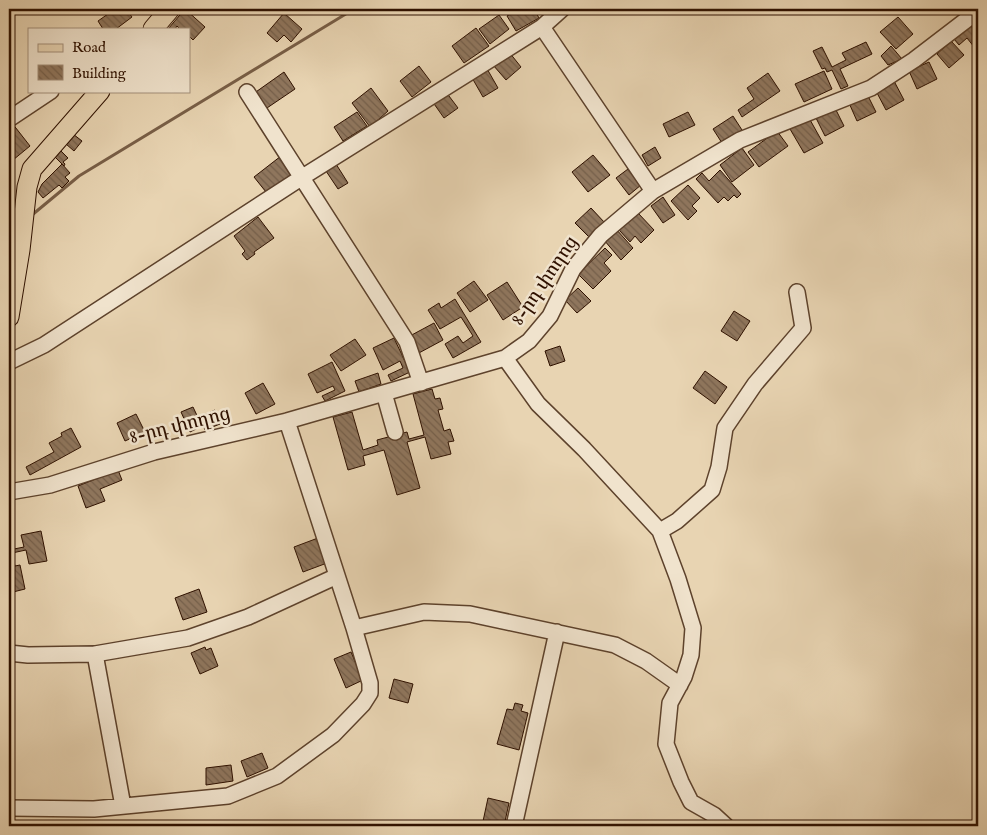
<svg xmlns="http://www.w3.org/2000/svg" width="987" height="835" font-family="'IM FELL English','Noto Serif Armenian',serif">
<defs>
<pattern id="building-back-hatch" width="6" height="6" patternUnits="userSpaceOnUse" patternTransform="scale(1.25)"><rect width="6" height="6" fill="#8f765d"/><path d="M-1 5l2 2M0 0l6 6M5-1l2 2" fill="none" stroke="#755f4a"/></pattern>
</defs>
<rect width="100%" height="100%" fill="#e8d4b2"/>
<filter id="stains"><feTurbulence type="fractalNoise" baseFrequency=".004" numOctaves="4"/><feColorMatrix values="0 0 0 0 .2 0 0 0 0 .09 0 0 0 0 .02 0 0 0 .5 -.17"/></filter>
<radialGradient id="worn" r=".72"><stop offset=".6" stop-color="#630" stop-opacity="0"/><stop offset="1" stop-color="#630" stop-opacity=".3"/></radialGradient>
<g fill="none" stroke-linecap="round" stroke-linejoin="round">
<path stroke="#785e46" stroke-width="3" d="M 32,215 L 79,176 L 354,9
M 9,231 L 16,226"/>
</g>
<path fill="url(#building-back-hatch)" stroke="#2f1100" d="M 115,9 L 126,9 L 132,17 L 116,29 L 103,29 L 98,21 Z
M 185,9 L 205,27 L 193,40 L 189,36 L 189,29 L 180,29 L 177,26 L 175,29 L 168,29 Z
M 519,9 L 534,9 L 539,18 L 516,31 L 507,16 Z
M 284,13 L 302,29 L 291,42 L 284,35 L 277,42 L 267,33 Z
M 499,15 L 509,29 L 490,44 L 479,29 Z
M 898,17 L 913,34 L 896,49 L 880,32 Z
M 978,20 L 978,52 L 967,38 L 959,45 L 954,39 Z
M 476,28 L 489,46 L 464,63 L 452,46 Z
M 951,41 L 964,55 L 949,68 L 937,54 Z
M 866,42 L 872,54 L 840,69 L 848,86 L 841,89 L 832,70 L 827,72 L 825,68 L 822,69 L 813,51 L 822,47 L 832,67 L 846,60 L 842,53 Z
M 891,46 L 902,59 L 888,65 L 881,56 Z
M 509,52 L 521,67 L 506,80 L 493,65 Z
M 929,62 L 937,79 L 917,89 L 909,71 Z
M 419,66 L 431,82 L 412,97 L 400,81 Z
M 486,67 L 498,88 L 483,97 L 471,76 Z
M 824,71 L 832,89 L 804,102 L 795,84 Z
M 284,72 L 295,89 L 264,110 L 253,94 Z
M 768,73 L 780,91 L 742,117 L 738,110 L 754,99 L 747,88 Z
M 894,81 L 904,100 L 886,110 L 876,91 Z
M 371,88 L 388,111 L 370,127 L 352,103 Z
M 446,92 L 458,108 L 444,118 L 432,101 Z
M 867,94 L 876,112 L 857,121 L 849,103 Z
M 835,108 L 844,126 L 825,136 L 816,118 Z
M 357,112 L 367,126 L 343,141 L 334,127 Z
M 688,112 L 695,125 L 669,137 L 663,124 Z
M 733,116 L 742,130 L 722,143 L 713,129 Z
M 809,118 L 823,143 L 804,153 L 790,129 Z
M 12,123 L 30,146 L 13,160 L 9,155 L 9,126 Z
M 777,131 L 788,146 L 759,167 L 748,152 Z
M 73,134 L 82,141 L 74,151 L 66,144 Z
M 655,147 L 661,158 L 648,166 L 642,155 Z
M 742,148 L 754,165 L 732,182 L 720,165 Z
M 61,151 L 68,158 L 63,162 L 65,164 L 64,166 L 55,157 Z
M 593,155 L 610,175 L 588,192 L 572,172 Z
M 281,156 L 295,173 L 266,192 L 254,177 Z
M 62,164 L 70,173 L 65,177 L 69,181 L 62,188 L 59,185 L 43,198 L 38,192 L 42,184 Z
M 336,164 L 348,183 L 338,189 L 326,171 Z
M 628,169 L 641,185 L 629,195 L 616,178 Z
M 720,170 L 741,194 L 737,198 L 734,195 L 728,201 L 724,197 L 718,203 L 696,179 L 702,173 L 709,181 Z
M 688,185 L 700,198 L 692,206 L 697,211 L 688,220 L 671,201 Z
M 663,197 L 675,215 L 663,223 L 651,206 Z
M 591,208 L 605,223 L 590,238 L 575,223 Z
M 638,213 L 654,230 L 641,243 L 635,236 L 630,242 L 619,230 Z
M 258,217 L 274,238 L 254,252 L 255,254 L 247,260 L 242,254 L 245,251 L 234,236 Z
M 616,229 L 633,248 L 621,260 L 604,240 Z
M 605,248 L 612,255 L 604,263 L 611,271 L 593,289 L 578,274 Z
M 474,281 L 488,300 L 470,312 L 457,293 Z
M 507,282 L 523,307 L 503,320 L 487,295 Z
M 578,288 L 591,301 L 577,313 L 565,300 Z
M 455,299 L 481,342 L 453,358 L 445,344 L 458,336 L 463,343 L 473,336 L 461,317 L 440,329 L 428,310 L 439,303 L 441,308 Z
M 734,311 L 750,321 L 737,341 L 721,331 Z
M 434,323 L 443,340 L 417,354 L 408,337 Z
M 394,338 L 410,372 L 391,381 L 388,375 L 403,368 L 400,361 L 383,370 L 373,348 Z
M 355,339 L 366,355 L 341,371 L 330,355 Z
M 560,346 L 565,361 L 550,366 L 545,351 Z
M 332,362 L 345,391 L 325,401 L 322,396 L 335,390 L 333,386 L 317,393 L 308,374 Z
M 705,371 L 727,387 L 715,404 L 693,388 Z
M 378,373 L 381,384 L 359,392 L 355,381 Z
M 263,383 L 275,404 L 256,414 L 245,393 Z
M 432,389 L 435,399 L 440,398 L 443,409 L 438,410 L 444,431 L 450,429 L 454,441 L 448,442 L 451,454 L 431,459 L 425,437 L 407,442 L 420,488 L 397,495 L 384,450 L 363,456 L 365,465 L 348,470 L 333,417 L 352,412 L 363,450 L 378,445 L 377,440 L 407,432 L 409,439 L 424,435 L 413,394 Z
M 193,407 L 202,426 L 190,432 L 181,412 Z
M 215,410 L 220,424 L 205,430 L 200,417 Z
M 136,414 L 145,432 L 125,441 L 117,423 Z
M 71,428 L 81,447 L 30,475 L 26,467 L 54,452 L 49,443 L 62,436 L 61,433 Z
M 118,470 L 122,480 L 100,489 L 105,501 L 86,508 L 78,486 Z
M 41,531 L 47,561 L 29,564 L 26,550 L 12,553 L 15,566 L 20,565 L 25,589 L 9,593 L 9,547 L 9,550 L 24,547 L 21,535 Z
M 318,538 L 327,563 L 303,572 L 294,547 Z
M 199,589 L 207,612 L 183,620 L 175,598 Z
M 205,647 L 206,650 L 211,648 L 218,666 L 200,674 L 191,653 Z
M 351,652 L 363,680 L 346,688 L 334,659 Z
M 394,679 L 413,684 L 408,703 L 389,698 Z
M 515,703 L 523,705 L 521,711 L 528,713 L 519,750 L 497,744 L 507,709 L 513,710 Z
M 262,753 L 268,768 L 247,777 L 241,761 Z
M 231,765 L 233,781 L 206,785 L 206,768 Z
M 488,798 L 509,803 L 504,826 L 482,826 Z"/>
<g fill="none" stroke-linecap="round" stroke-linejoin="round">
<defs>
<path id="minor" d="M 542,27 L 653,191
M 247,92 L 407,342 L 421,383
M 9,119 L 51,91
M 505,358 L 538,404 L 584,449 L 660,531 L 677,521 L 712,490 L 719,467 L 725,428 L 755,384 L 803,328 L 797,292
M 9,362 L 44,345 L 301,178 L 542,27 L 562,9
M 384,393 L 395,432
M 287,421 L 354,628 L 424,612 L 470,614 L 615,645 L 646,661 L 680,685
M 9,492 L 50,485 L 154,452 L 287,421 L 505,358 L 529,341 L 550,316 L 573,269 L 601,235 L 653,191 L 740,140 L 871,88 L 914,60 L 978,11
M 660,531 L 678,579 L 693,628 L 691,655 L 684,677 L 670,703 L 666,744 L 681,782 L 691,802 L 714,815 L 726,826
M 9,653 L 28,655 L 95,654 L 188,638 L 248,617 L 337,576
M 95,654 L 123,806
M 9,808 L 94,809 L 228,796 L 277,776 L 333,735 L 363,704 L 370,693 L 370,683 L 354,628
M 514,826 L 557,632"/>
<path id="major" d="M 153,29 L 170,9
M 9,317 L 20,250 L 27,187 L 32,169 L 100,91"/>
</defs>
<use href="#minor" stroke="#5d422c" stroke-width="18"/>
<use href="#major" stroke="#2f1100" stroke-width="21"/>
<use href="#minor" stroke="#f0e3cd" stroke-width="15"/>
<use href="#major" stroke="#e8d4b2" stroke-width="19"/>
</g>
<g text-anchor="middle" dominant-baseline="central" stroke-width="5" stroke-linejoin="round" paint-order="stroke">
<g font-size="19" fill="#2f1100" stroke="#f0e3cd">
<text transform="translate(545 281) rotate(-56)">8-րդ փողոց</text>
<text transform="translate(180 426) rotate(-14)">8-րդ փողոց</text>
</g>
</g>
<rect width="987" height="835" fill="none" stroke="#e8d4b2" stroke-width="30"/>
<rect x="10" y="10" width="967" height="815" fill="none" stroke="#2f1100" stroke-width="2.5"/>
<rect x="15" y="15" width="957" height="805" fill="none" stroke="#2f1100"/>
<rect x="28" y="28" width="162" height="65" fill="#f0e3cd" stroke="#a38f7b"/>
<rect x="38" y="44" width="25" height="8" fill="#e8d4b2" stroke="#a38f7b"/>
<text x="72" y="52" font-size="15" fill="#2f1100">Road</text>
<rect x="38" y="65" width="25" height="15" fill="url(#building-back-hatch)" stroke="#a38f7b"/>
<text x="72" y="78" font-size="15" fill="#2f1100">Building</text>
<rect width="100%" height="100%" filter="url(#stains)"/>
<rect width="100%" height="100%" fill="url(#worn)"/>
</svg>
